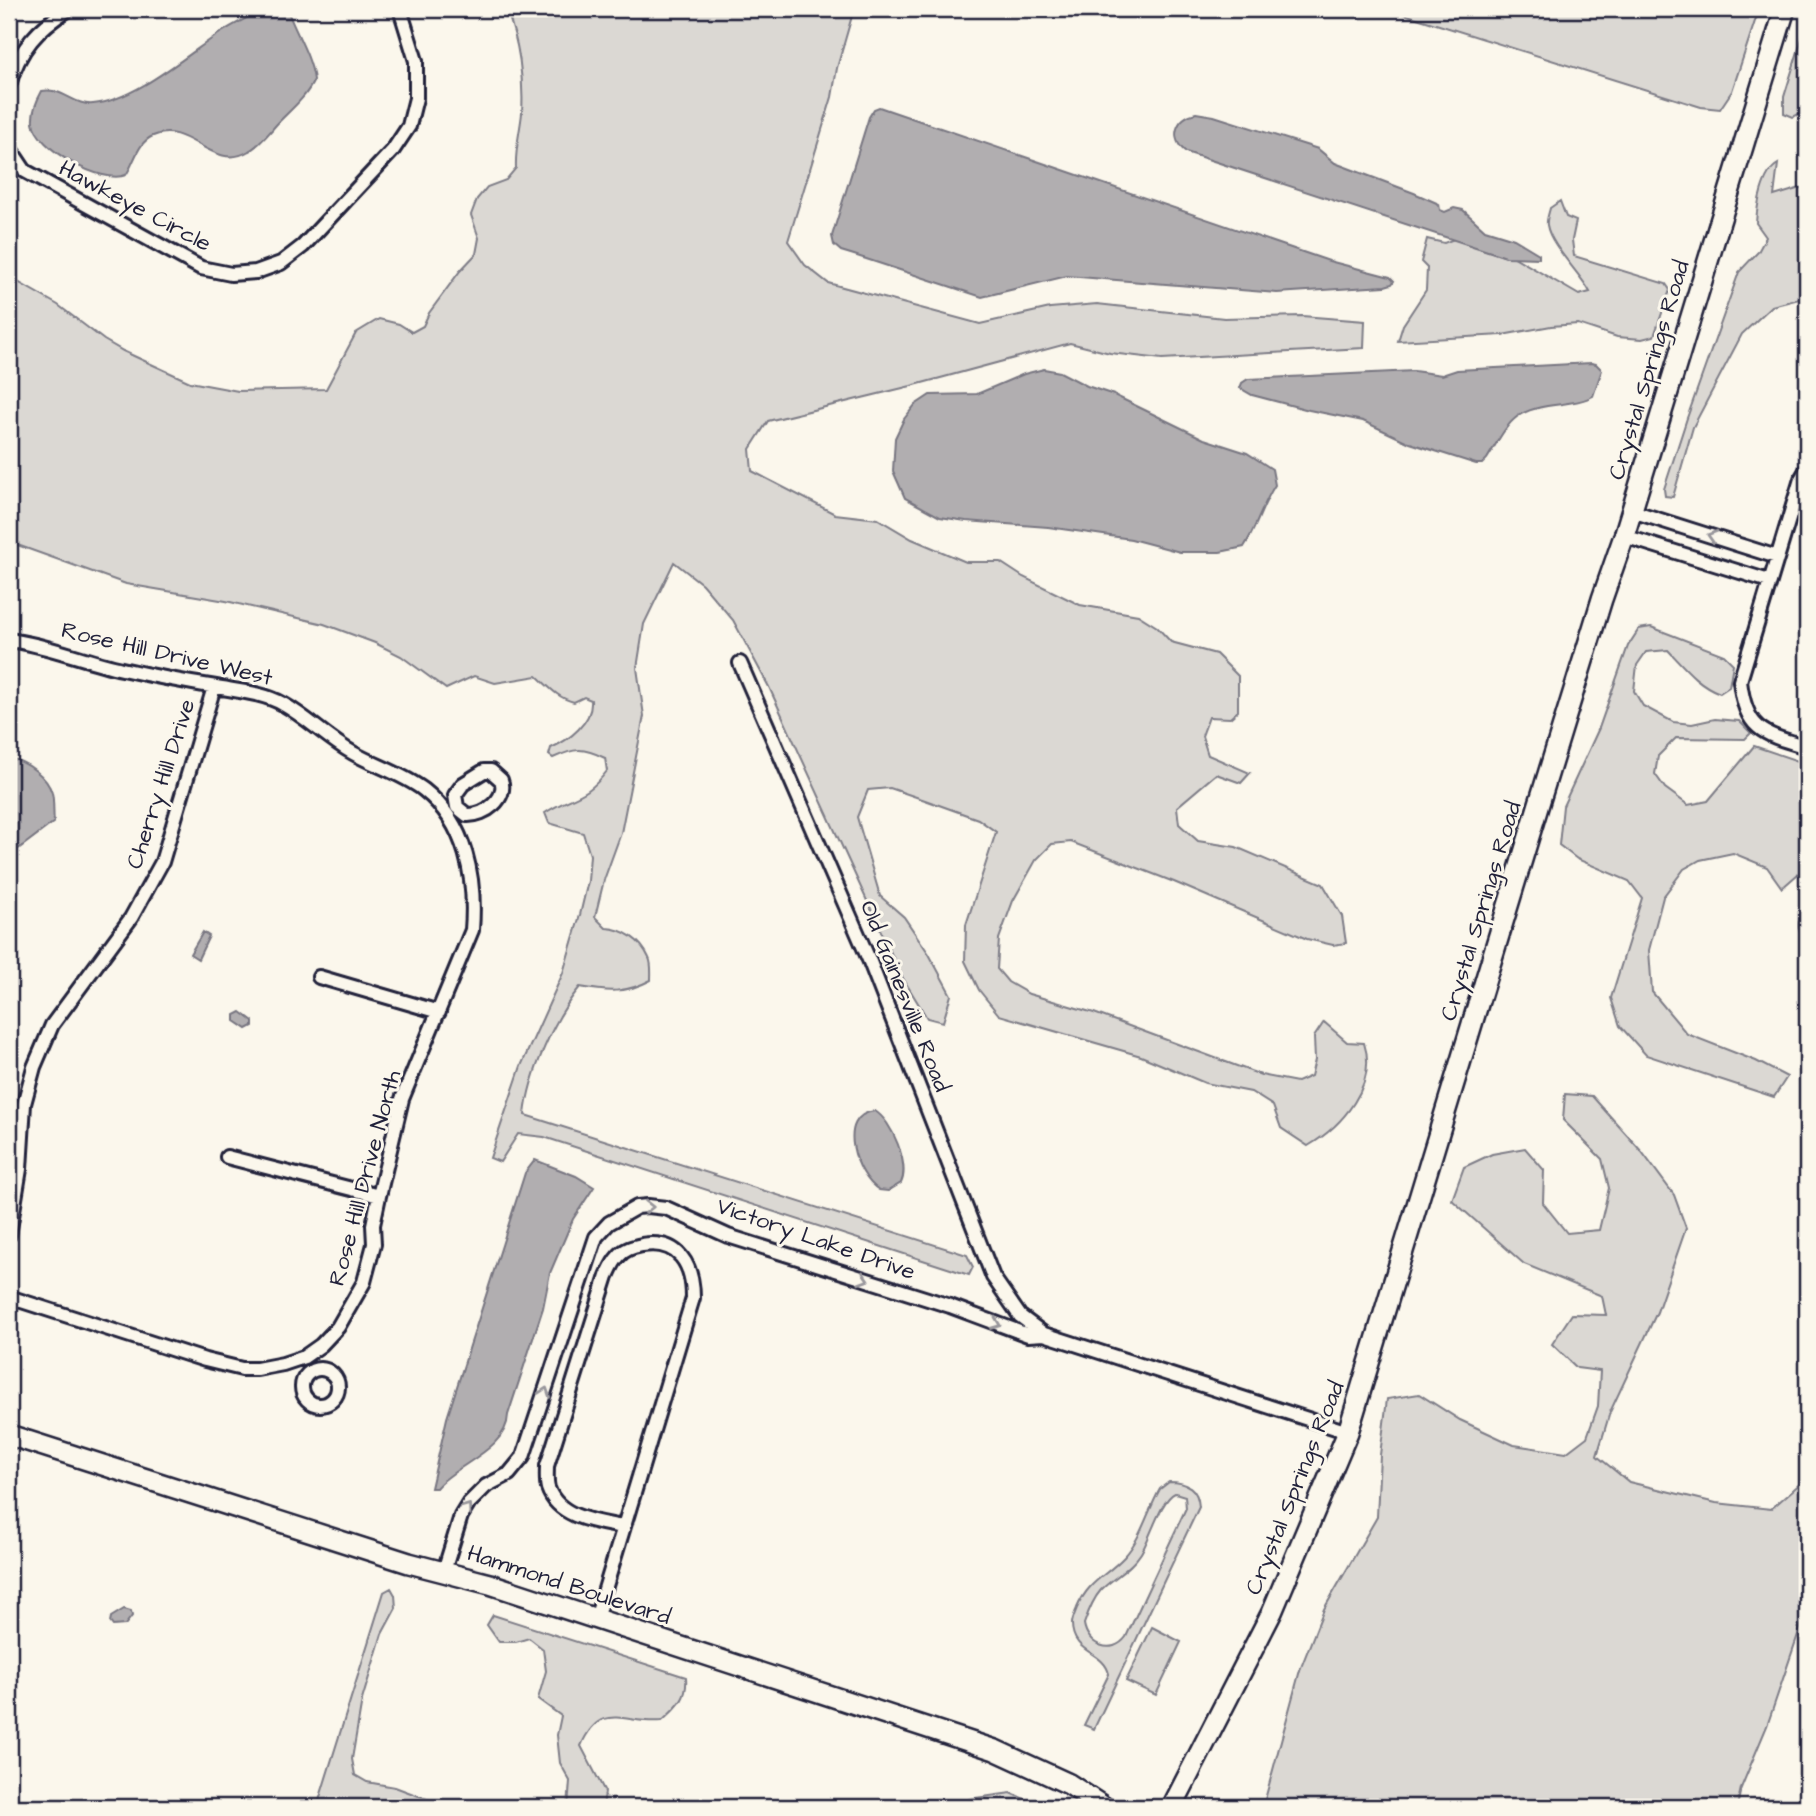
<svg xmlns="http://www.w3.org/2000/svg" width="1816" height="1816" font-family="'Architects Daughter',sans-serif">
<rect width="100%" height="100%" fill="#fbf7ec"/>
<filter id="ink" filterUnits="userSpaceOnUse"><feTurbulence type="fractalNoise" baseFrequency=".0143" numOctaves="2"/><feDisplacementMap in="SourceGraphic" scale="14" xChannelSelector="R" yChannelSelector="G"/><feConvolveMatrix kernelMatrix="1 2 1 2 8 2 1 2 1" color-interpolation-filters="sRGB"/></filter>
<g filter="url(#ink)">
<path fill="#dbd8d3" stroke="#7e7d87" stroke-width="2" fill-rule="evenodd" d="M 506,9 L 854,9 L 837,68 L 832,97 L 788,241 L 805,265 L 828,283 L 980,324 L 1050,308 L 1097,304 L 1224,318 L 1302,316 L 1365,321 L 1364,348 L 1162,359 L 1110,353 L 1070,343 L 911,386 L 768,421 L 750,449 L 752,471 L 835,514 L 878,519 L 912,539 L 966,562 L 1000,562 L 1023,577 L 1080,605 L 1138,615 L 1157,627 L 1171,642 L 1216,654 L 1238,676 L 1238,711 L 1230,718 L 1209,717 L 1202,736 L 1208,755 L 1250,773 L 1241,783 L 1216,774 L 1177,807 L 1179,824 L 1198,841 L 1236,847 L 1323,884 L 1342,916 L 1346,943 L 1333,945 L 1307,939 L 1174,882 L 1071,842 L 1052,844 L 1036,860 L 1013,901 L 999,939 L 997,969 L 1008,982 L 1029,994 L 1094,1013 L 1261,1075 L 1297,1082 L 1311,1076 L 1315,1060 L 1314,1037 L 1324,1022 L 1347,1042 L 1364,1043 C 1378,1085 1342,1126 1308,1146 L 1281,1128 L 1273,1106 L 1251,1092 L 1205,1083 L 1141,1056 L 999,1015 L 979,990 L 965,961 L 966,925 L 996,832 L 978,819 L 925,800 L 890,788 L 868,790 L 857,817 L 880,896 L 904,917 L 929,954 L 951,995 L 943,1022 L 927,1018 L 901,975 L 769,687 L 733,620 L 702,584 L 674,562 L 644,624 L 637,668 L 644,716 L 621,833 L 604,880 L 595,917 L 606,928 C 624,929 641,940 649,958 C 652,964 651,973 651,980 C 625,994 608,992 580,987 C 554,1018 529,1075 525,1115 L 967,1255 L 973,1267 L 969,1275 L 544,1137 L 518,1134 L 500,1162 L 490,1158 L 521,1066 L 563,973 L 580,915 L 588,881 L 590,855 L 583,833 L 549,823 L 545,813 C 572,795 585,800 607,771 L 605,758 C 582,747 575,748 553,758 L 549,755 L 551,748 C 569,740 593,722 591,700 L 584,697 L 574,702 C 558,698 549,687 537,676 L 495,683 L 474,676 L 446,689 L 401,656 L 375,643 L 324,624 L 226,601 L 126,584 L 9,542 L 9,277 L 58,305 L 104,340 L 123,351 L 190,382 L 238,391 L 326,389 L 356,333 L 379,319 L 399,324 L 412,332 L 423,326 L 429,313 L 460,271 L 476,254 L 479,238 L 471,215 L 477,199 L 487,187 L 506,180 L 516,168 C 515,149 520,132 522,113 C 524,79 519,41 506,9 Z
M 1388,9 L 1759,9 L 1732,91 L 1720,109 L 1701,107 Z
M 1807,22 L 1807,110 L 1793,117 L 1784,113 L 1784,97 Z
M 1778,164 L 1774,196 L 1807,186 L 1807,240 L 1802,250 L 1800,267 L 1807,271 L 1807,297 L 1772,306 L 1742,334 L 1693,427 L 1673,497 L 1665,496 L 1664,489 L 1687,418 L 1739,272 L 1758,252 L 1766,237 L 1756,223 C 1757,206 1762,173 1778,164 Z
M 1560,201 L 1566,217 L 1576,221 L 1572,240 L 1574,256 L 1666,284 L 1670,290 L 1654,336 L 1642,339 L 1617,337 L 1578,324 L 1551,326 L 1502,335 L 1398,341 L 1403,325 L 1426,290 L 1427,268 L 1421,262 L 1427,239 L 1444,243 L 1454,239 L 1506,257 L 1514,257 L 1579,295 L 1590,292 C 1580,273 1550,245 1547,225 C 1546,220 1549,213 1550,208 Z
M 1651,627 L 1724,655 L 1733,664 L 1729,687 L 1720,693 C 1698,685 1684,667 1668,650 L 1646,652 L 1637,665 L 1634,691 L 1643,706 L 1673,722 L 1692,724 L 1715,719 L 1739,721 L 1751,733 L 1745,739 L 1676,738 L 1658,756 L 1655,774 L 1665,788 L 1688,805 L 1708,801 L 1754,746 L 1807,764 L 1806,867 L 1782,888 L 1767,867 L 1733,853 L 1700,860 L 1684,869 L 1663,897 L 1649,950 L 1652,992 L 1687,1034 L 1756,1061 L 1787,1077 L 1774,1097 L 1646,1055 L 1620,1026 L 1611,998 L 1642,898 L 1629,881 L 1577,859 L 1559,845 L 1563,806 L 1599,728 L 1628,646 L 1639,629 Z
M 1565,1094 L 1592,1096 L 1642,1152 L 1674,1195 L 1686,1228 L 1657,1312 L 1610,1412 L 1597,1456 L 1629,1482 L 1716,1503 L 1771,1509 L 1802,1482 L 1807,1463 L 1807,1608 L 1767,1726 L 1741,1788 L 1737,1807 L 1263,1807 L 1300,1670 L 1324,1609 L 1377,1517 L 1380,1455 L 1387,1399 L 1419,1394 L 1460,1420 L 1514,1445 L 1566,1453 L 1587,1437 L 1598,1406 L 1600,1371 L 1577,1368 L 1552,1344 L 1572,1314 L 1606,1315 L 1602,1296 L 1524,1264 L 1452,1200 L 1464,1167 L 1492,1154 L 1525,1148 L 1544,1170 L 1543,1203 L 1567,1233 L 1599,1230 L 1609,1188 L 1602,1159 L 1563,1120 Z
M 1169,1482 C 1187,1482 1198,1488 1199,1507 L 1094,1729 L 1084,1725 L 1109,1674 C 1104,1651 1072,1654 1072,1624 C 1072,1619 1075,1613 1077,1608 C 1089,1580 1105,1577 1124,1557 C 1141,1539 1148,1510 1160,1489 ZM 1175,1493 L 1185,1496 L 1186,1508 L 1126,1637 C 1112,1656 1087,1645 1084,1624 C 1088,1612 1093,1599 1101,1590 C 1114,1577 1131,1569 1141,1553 C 1150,1539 1161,1499 1175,1493 Z
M 391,1588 L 395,1595 L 396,1608 L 382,1634 L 362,1700 L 352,1759 L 355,1775 L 367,1782 L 395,1787 L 440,1804 L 444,1807 L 317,1807 L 384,1592 Z
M 493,1615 L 686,1677 C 688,1699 677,1707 662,1721 C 625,1725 601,1699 581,1746 L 605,1792 L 603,1807 L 568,1807 L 570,1781 L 560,1763 L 557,1735 L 561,1716 L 538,1699 L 546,1671 L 543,1649 L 529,1638 L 516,1642 L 499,1642 L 487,1625 Z
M 1152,1627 L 1181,1642 L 1156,1695 L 1126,1681 Z
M 1011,1793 L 1029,1801 L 1037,1807 L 964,1807 L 969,1799 Z"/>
<path fill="#b1aeb0" stroke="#787681" stroke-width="2" d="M 263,9 L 287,9 C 295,32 311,56 314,80 C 306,98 289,111 276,125 C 268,134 260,145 249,151 C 213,173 188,120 153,136 C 137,143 135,162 126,175 C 102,185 36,149 33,122 C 32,112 37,100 42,91 C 61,87 75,106 93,104 C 134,101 187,55 220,33 C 234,24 249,17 263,9 Z
M 879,107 L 1329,261 L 1390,277 L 1394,281 L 1392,284 L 1385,286 L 1277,293 L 1067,276 L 982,297 L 854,255 L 841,251 L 834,245 L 832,236 L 869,117 L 874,109 Z
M 1196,113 L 1214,116 L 1318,149 L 1335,163 L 1414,193 L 1439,204 L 1440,210 L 1445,212 L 1454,208 L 1463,210 L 1485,230 L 1514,239 L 1539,254 L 1539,258 L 1506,257 L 1186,152 C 1169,139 1175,118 1196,113 Z
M 1591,363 L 1596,364 L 1602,370 L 1593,396 C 1583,402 1573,402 1562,404 C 1513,409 1511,419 1487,459 L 1482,464 L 1476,464 L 1410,443 L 1363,421 L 1309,410 L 1252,395 L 1240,388 L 1242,383 L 1248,379 L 1414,371 L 1442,375 L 1457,370 Z
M 1044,369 L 1060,372 L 1087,386 L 1114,395 L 1204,439 L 1247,453 L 1272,469 L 1275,485 C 1262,505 1257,527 1244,547 L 1220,552 L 1180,552 L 1131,539 L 1048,527 L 966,521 L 940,517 L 905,498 L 893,471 L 895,438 L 904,419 L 915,405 L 930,395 L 977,394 L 1024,374 Z
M 9,758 C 26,761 47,776 52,793 C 54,799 53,814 54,822 L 9,856 Z
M 203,932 L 209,936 L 198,959 L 190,954 Z
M 241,1012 L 253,1021 L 253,1026 L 247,1029 L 235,1021 L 235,1015 Z
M 875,1111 C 892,1121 910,1165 901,1183 L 888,1191 L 879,1190 C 856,1176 835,1115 875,1111 Z
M 535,1160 L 576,1176 L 594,1187 L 573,1219 L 550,1273 L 543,1308 L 508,1415 C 507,1450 456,1464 436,1488 L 431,1488 L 447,1418 L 525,1173 Z
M 124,1609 L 131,1611 L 132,1616 L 125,1625 L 113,1626 L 110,1622 L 111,1617 Z"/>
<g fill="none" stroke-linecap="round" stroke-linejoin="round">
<defs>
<path id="street" d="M 9,85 C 19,49 38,28 69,9
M 9,147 L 25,171 L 201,268 L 231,274 L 256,272 L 281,263 L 303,246 L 393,150 L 409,126 L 416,98 L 416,61 L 400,9
M 1807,469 L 1801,479 L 1740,681 C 1746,731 1763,734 1807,747
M 1632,511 L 1777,557
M 1624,536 L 1769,581
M 9,640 C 48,645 84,661 122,669 C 153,676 185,682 216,687 C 238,691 264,693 283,704 C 308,718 328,739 353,753 C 376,766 403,774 424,790 C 467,824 476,880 472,930 L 402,1099 L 379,1196 L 373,1225 L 374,1244 L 364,1282 L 338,1327 L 321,1345 L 304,1357 L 283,1364 L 257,1369 L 242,1369 L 205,1360 L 9,1297
M 740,663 L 870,962 L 993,1277 L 1020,1316 L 1044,1334
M 484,771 L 491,771 L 501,780 C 508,798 485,816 467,815 L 457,807 L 455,795 L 463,784 Z
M 1807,927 L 1807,924
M 319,977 L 439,1012
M 227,1157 L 379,1196
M 9,1235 L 20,1169 L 24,1104 L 34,1067 L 52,1025 L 131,918 L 162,862 L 214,687
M302 1387a18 18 0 1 1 36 0a18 18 0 1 1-36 0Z
M 444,1571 L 461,1516 L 469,1503 L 486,1486 L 509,1474 L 523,1457 L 596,1237 L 609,1223 L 637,1207 L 648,1206 L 666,1208 L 728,1236 L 950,1306 L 1028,1335 L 1044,1334 L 1348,1432
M 596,1619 L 693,1298 C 693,1265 679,1239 642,1245 C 633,1247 624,1249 618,1257 C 613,1262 610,1270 607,1276 L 547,1466 C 547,1473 546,1481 548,1488 C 558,1518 597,1522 623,1527"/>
<path id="secondary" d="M 9,1435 L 409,1563 L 490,1584 L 995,1750 L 1069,1784 L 1104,1807
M 1172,1807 L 1272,1612 L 1348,1432 L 1541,797 L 1602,599 L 1624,536 L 1785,9"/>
</defs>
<use href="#street" stroke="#22223b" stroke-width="18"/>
<use href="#secondary" stroke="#22223b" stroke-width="24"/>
<use href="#street" stroke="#fbf7ec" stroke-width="12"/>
<use href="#secondary" stroke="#fbf7ec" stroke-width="19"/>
</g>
<defs><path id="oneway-chevron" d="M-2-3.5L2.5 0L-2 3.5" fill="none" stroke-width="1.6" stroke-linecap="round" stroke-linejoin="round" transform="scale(1.75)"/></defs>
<g stroke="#99979c">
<use href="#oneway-chevron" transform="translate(1712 536) rotate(-163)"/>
<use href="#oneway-chevron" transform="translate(649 1207)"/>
<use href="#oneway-chevron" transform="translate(864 1279) rotate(18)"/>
<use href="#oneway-chevron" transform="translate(996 1324) rotate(21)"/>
<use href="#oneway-chevron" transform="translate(545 1392) rotate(-71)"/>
<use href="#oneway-chevron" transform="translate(467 1508) rotate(-54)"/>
</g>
</g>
<g text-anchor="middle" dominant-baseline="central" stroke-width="6" stroke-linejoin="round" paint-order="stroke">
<g font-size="23" fill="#22223b" stroke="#fbf7ec">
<text transform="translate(135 206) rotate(28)">Hawkeye Circle</text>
<text transform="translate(1649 370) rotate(-73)">Crystal Springs Road</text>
<text transform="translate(167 654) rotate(13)">Rose Hill Drive West</text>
<text transform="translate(161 784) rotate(-72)">Cherry Hill Drive</text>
<text transform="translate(1481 911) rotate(-73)">Crystal Springs Road</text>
<text transform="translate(905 996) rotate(68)">Old Gainesville Road</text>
<text transform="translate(365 1178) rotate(-75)">Rose Hill Drive North</text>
<text transform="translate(816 1239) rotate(19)">Victory Lake Drive</text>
<text transform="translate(1295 1488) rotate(-68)">Crystal Springs Road</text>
<text transform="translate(569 1585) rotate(18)">Hammond Boulevard</text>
</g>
</g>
<rect width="1816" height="1816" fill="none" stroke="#fbf7ec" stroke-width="35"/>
<rect x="18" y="18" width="1781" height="1781" fill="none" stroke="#22223b" stroke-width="2.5" filter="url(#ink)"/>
</svg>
